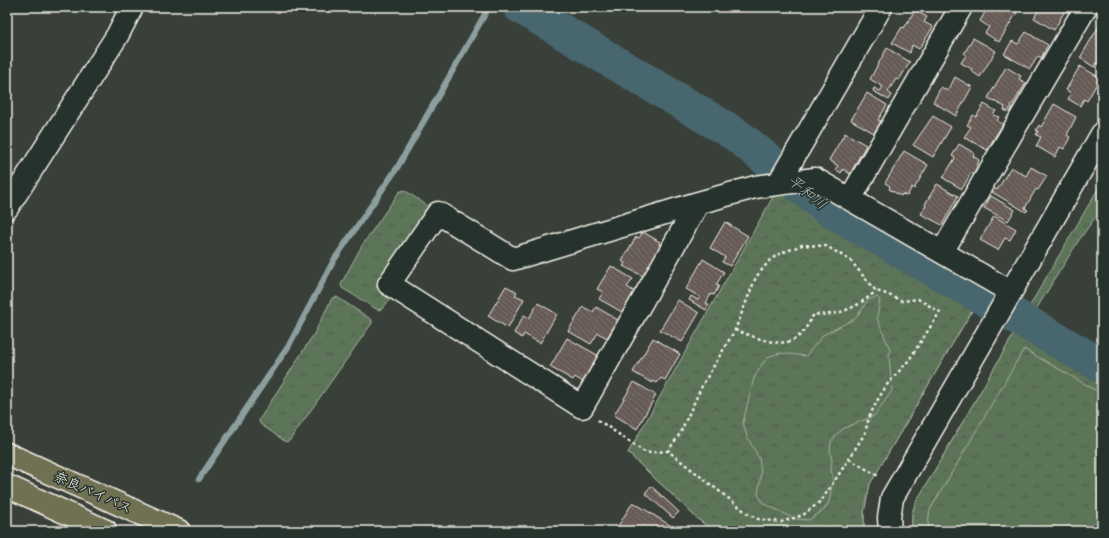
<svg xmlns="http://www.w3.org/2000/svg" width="1109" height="538" font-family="Delius,'Klee One',sans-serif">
<defs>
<pattern id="grass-tufts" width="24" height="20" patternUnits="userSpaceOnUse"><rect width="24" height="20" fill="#5c7458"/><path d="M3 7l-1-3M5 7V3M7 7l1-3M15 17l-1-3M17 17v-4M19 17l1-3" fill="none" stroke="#525c4e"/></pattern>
<pattern id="forest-crowns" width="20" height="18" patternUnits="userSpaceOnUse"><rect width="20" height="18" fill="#5c7458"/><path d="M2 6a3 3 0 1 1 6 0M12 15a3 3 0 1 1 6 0" fill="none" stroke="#525c4e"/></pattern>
<pattern id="building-back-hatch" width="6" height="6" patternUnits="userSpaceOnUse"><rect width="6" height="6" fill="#665a55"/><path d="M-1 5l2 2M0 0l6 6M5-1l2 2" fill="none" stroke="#7c726d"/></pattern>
</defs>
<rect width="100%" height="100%" fill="#393f39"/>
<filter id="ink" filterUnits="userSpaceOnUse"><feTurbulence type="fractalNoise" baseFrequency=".025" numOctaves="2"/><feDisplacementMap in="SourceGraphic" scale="8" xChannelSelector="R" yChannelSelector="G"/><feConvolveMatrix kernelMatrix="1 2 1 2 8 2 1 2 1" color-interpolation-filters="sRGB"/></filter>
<g filter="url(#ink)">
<path fill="url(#grass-tufts)" stroke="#a8b2a0" d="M 1102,182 L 1102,208 L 1079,240 L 1032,316 L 1026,312 Z
M 404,190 L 428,206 L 376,287 L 391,298 L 382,309 L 378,310 L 342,288 L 341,284 L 361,247 L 399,192 Z
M 781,193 L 967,299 L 980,297 L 870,484 L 864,512 L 864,531 L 715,531 L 700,521 L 628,453 Z
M 337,297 L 372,320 L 372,323 L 290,440 L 286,442 L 260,424 L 259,420 L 315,332 L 332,298 Z
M 1018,327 L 1102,375 L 1102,531 L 912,531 L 912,514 L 915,504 Z"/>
<path fill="url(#forest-crowns)" stroke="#a8b2a0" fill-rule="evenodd" d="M 781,193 L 967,299 L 976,284 L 980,297 L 870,484 L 864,512 L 864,531 L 715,531 L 700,521 L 628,453 L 774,195 ZM 877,297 L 880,300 L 877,318 L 890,350 L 889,356 L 892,391 L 874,416 L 844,428 L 836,435 L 831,442 L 830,452 L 832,461 L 831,470 L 833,480 L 829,502 L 824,510 L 809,520 L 795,519 L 763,503 L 758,494 L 761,473 L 759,458 L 747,437 L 743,422 L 754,378 L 763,363 L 770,356 L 780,353 L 806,356 L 823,335 L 856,318 L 868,300 Z
M 1018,327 L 1102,375 L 1102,394 L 1024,349 L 930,510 L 928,523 L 929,531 L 912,531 L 912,514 L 915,504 Z"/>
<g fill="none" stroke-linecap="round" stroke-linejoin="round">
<path stroke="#8c9e9e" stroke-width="6" d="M 199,479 L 288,347 L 334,260 L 397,168 L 489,7"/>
<path stroke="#47666d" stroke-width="35" d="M 521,7 L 735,134 L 829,209 L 1102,366"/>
</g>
<path fill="url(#building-back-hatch)" stroke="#f4f1e8" d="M 988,7 L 1008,7 L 1017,12 L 999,42 L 985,33 L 989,27 L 980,21 Z
M 1040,7 L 1067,7 L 1054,30 L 1034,18 Z
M 915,10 L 927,17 L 924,22 L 933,27 L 919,49 L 912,45 L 910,53 L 892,43 L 902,27 L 904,28 Z
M 1102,21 L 1102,66 L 1096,63 L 1094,67 L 1080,58 Z
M 1026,32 L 1048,45 L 1041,58 L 1038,56 L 1030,69 L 1004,54 L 1012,41 L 1018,44 Z
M 973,38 L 996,51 L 980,77 L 971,71 L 972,69 L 961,63 L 966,55 L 964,54 Z
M 887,48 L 910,62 L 899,80 L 896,79 L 888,92 L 892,95 L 889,100 L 873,91 L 874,88 L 880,91 L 883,87 L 870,79 Z
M 1080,66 L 1100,78 L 1087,101 L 1084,99 L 1080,106 L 1068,99 L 1071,93 L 1066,90 Z
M 1006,67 L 1021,76 L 1019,79 L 1026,83 L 1008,112 L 1004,110 L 1005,107 L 988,98 Z
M 955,77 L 972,87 L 956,116 L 933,102 L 941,87 L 948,91 Z
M 867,93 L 887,105 L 878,120 L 881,121 L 874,133 L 851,120 Z
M 984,104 L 996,111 L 993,115 L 999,117 L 997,121 L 1003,124 L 987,150 L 964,137 L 971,127 L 967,125 L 973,115 L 976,117 Z
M 1054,104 L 1076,117 L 1067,135 L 1070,137 L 1064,149 L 1060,147 L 1055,157 L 1036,146 L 1041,137 L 1036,135 L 1038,131 L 1036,130 L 1039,125 L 1041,127 Z
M 933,116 L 951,127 L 933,157 L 913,145 Z
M 845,133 L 866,145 L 850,174 L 843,169 L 841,173 L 835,169 L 838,166 L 829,160 Z
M 959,144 L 974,153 L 973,156 L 979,160 L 974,175 L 971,173 L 962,189 L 943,178 L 955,158 L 952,156 Z
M 904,151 L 928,165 L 914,189 L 912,187 L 907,196 L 902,194 L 901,196 L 889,189 L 890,186 L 885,183 Z
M 1011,167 L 1026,176 L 1031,167 L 1047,176 L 1038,190 L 1036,189 L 1025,208 L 1028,210 L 1026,212 L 992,192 L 995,188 L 997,190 Z
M 937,184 L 958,196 L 942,225 L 921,214 L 926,205 L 925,204 Z
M 991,196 L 1015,210 L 1008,221 L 984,208 Z
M 994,216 L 1016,229 L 1010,240 L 1005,238 L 998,250 L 980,240 Z
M 725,222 L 748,236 L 730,266 L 722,262 L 725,257 L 710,248 Z
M 643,232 L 660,242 L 659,244 L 661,246 L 645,277 L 623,266 L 625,263 L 622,261 L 636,237 L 639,238 Z
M 703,259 L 724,272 L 716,285 L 719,286 L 714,295 L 711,294 L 706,303 L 709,305 L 706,310 L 689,300 L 691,296 L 698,300 L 700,297 L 686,289 Z
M 611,266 L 633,279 L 627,287 L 635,292 L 622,312 L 599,299 L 603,292 L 597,289 Z
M 506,286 L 517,292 L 515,295 L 524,299 L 508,328 L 488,316 Z
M 678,300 L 699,313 L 682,342 L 660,330 Z
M 538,303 L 557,314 L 540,343 L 524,334 L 522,338 L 514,333 L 524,315 L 529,318 Z
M 583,307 L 593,312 L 596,307 L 618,320 L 607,338 L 598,333 L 591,344 L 568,331 Z
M 567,338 L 599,356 L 583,382 L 575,377 L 573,380 L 550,367 Z
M 653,338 L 680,354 L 665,380 L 661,378 L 657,383 L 653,381 L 652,383 L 633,372 Z
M 634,382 L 656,395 L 637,429 L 614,415 Z
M 651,486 L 679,512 L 673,518 L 645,493 Z
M 633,502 L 679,531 L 615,531 Z"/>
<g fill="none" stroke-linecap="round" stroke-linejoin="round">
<defs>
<path id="minor" d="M 778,184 L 881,7
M 850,199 L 961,7
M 698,203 L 582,407 L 389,284 L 438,213 L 513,259 Z
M 698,203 L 755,187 L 815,179 L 1011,292
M 7,208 L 117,36 L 132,7
M 942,252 L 1086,7
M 890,531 L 889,518 L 892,498 L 1102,134"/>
<path id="highway" d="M 7,454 L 179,531
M 7,486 L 106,531"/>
</defs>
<use href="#minor" stroke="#f4f1e8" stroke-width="25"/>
<use href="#highway" stroke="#f4f1e8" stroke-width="25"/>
<path stroke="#f4f1e8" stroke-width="2.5" stroke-dasharray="3 3" stroke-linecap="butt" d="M 735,330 C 754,336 783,352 800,335 C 806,329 810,321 814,314 C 838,317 858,307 876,291
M 598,420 L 646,453 L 668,451 L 747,513 L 758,519 L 781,522 L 803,515 L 821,501 L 849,459 L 865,433 L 869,417 L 877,401 L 886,386 L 909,360 L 940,312 L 918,299 L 902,301 L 884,293 L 876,291 L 850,260 L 826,246 L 802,245 L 779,254 L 770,260 L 756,277 L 735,330 L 702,386 L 679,435 L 668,451
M 849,459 L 880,477"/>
<use href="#minor" stroke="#26332d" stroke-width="22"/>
<use href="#highway" stroke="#706f52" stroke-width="22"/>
</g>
</g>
<g text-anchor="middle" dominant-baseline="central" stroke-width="3" stroke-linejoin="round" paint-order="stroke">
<g font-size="14" fill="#f4f1e8" stroke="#26332d">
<text transform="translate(93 492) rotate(24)">奈良バイパス</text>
</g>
<g font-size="15" font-style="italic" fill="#afb9b7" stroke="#26332d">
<text transform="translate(808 192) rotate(39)">平和川</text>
</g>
</g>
<rect width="1109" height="538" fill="none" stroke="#26332d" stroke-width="24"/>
<rect x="12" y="12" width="1085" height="514" fill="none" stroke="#f4f1e8" stroke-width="1.5" filter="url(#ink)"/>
</svg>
